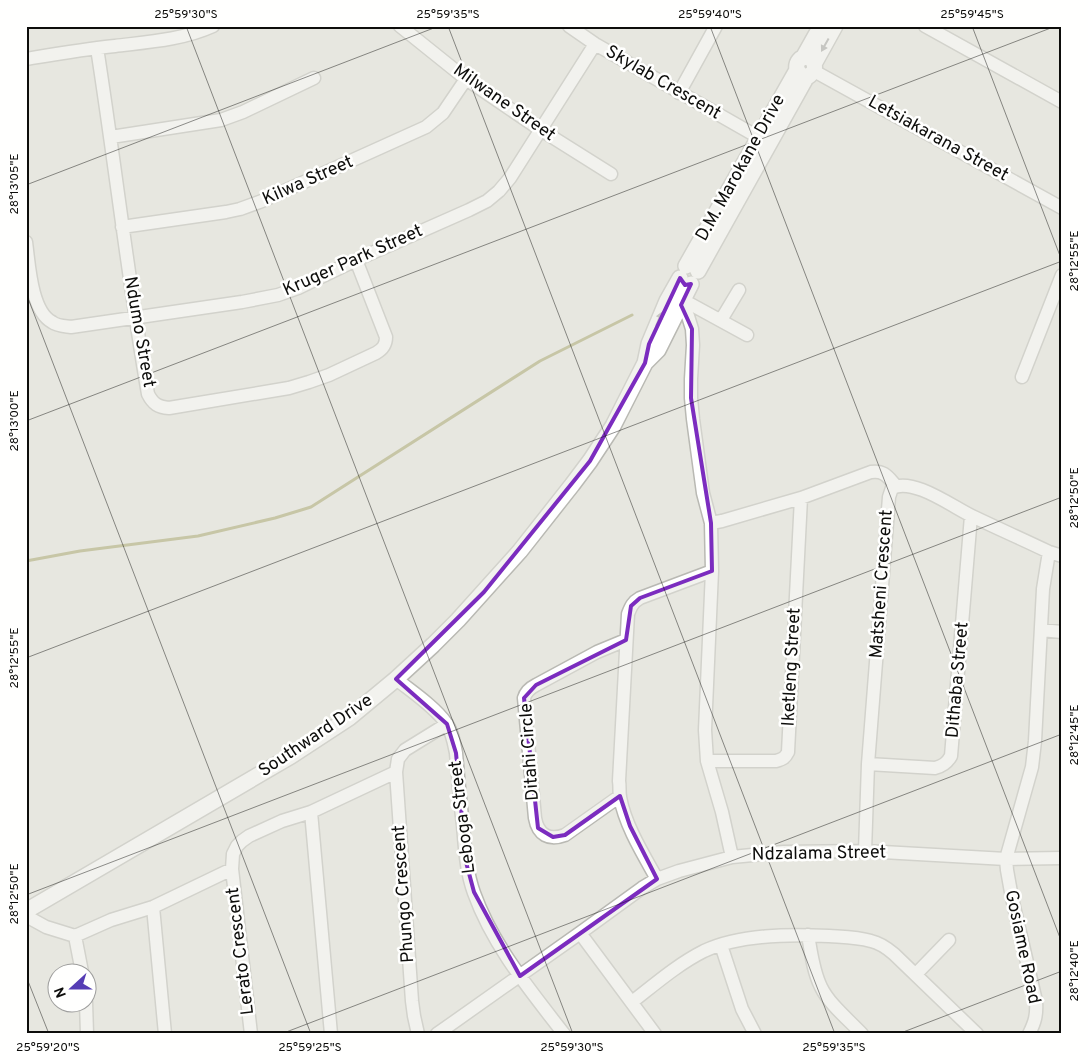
<svg xmlns="http://www.w3.org/2000/svg" width="1088" height="1060" font-family="Overpass,sans-serif">
<rect width="100%" height="100%" fill="#e7e7e0"/>
<g fill="none" stroke-linecap="round" stroke-linejoin="round">
<path stroke="#a09d61" stroke-width="3" d="M 26,561 L 80,551 L 198,536 L 275,518 L 311,507 L 540,361 L 632,315"/>
<defs>
<path id="minor" d="M 400,26 L 466,79 L 541,130 L 611,174
M 569,26 L 595,44 L 758,137
M 925,26 L 1062,102
M 97,48 C 115,163 128,279 148,394 C 153,404 158,407 169,408 L 289,388 L 309,382 L 329,375 L 376,353 C 383,349 386,345 386,337 L 356,260
M 26,59 C 56,54 85,49 115,46 C 148,42 182,40 213,26
M 814,71 L 1062,208
M 679,93 L 716,26
M 111,137 L 221,120 L 243,112 L 314,78
M 122,227 L 226,212 L 240,209 L 262,201 L 426,127 L 443,113 L 466,79
M 26,242 C 29,264 31,311 52,322 C 57,326 64,326 71,327 L 242,302 L 278,295 L 298,288 L 356,260 L 469,210 L 487,201 L 499,191 L 510,178 L 595,44
M 683,300 L 747,335
M 680,306 L 688,316 L 692,329 L 693,345 L 691,379 L 691,398 L 693,419 L 703,493 L 711,523
M 721,320 L 739,290
M 1022,377 L 1062,275
M 1041,630 L 1062,632
M 396,679 C 411,691 435,707 446,723 C 452,731 454,743 456,753 C 458,777 460,801 463,825 C 465,848 466,871 474,893 C 493,946 530,990 564,1034
M 707,761 L 776,761 C 783,759 785,758 788,752 L 801,498
M 868,764 L 935,768 C 943,766 947,763 951,756 L 971,516
M 620,796 L 565,835 C 549,841 538,835 535,818 L 524,698 C 526,691 530,688 536,685 L 597,652 L 626,640
M 311,812 L 331,1034
M 865,851 L 868,764 L 889,497 L 892,488 C 914,477 954,508 974,517 C 999,529 1024,540 1049,552 L 1062,556
M 732,857 L 722,812 L 707,761 L 705,730 L 712,571 L 711,523 L 722,521 L 801,498 L 871,472 C 884,470 888,477 896,486
M 657,879 C 643,854 625,825 620,797 C 619,792 620,786 619,781 L 628,614 C 631,606 633,602 640,598 L 712,571
M 153,907 L 165,1034
M 26,916 L 46,927 L 75,936 L 111,920 L 153,907 L 232,869
M 580,933 L 655,1034
M 808,935 C 811,952 813,971 821,987 C 829,1004 849,1020 862,1034
M 75,936 L 82,972
M 721,945 L 742,1009 L 755,1034
M 916,974 L 949,940
M 86,1002 L 87,1034
M 632,1002 C 655,984 678,964 704,951 C 740,934 790,934 829,936 C 843,937 857,937 871,941 C 880,943 887,948 894,954 L 977,1034
M 251,1034 L 232,869 L 233,854 L 237,846 L 242,841 L 249,836 L 282,821 L 311,812 L 396,772
M 418,1034 L 414,1016 L 412,1001 L 396,772 L 398,759 L 405,750 L 447,724
M 437,1034 L 580,933 L 642,888 L 657,879 L 679,871 L 732,857 L 783,852 L 865,851 L 1006,859 L 1062,858
M 1029,1034 C 1035,1022 1037,1015 1036,1001 L 1012,898 L 1007,870 L 1006,859 L 1032,767 L 1035,741 L 1043,589 L 1049,552"/>
<path id="major" d="M 803,58 L 821,26
M 814,64 L 835,26
M 686,266 L 797,70 C 794,53 818,53 814,71 L 809,76 L 802,76 L 797,70
M 698,271 L 807,76
M 645,363 L 658,350 L 691,284
M 26,911 L 291,756 L 349,718 L 396,679 L 433,645 L 458,620 L 520,551 L 572,485 L 590,461 L 613,426 L 645,363 L 649,344 L 667,301 L 680,278"/>
</defs>
<use href="#minor" stroke="#b9b9b3" stroke-width="15"/>
<use href="#major" stroke="#b9b9b3" stroke-width="18"/>
<use href="#minor" stroke="#fff" stroke-width="12"/>
<use href="#major" stroke="#fff" stroke-width="15"/>
</g>
<defs><path id="oneway-solid" d="M-6-.8H1V-3.2L6.5 0L1 3.2V.8H-6Z" transform="scale(1.25)"/></defs>
<g fill="#9e9e9d">
<use href="#oneway-solid" transform="translate(825 45) rotate(119)"/>
<use href="#oneway-solid" transform="translate(659 319) rotate(-67)"/>
</g>
<path d="M0 0H1088V1060H0ZM 680,278 L 685,285 L 691,284 L 681,305 L 692,329 L 691,398 L 711,523 L 712,571 L 640,598 L 631,606 L 626,640 L 536,685 L 524,698 L 538,828 L 553,837 L 565,835 L 620,796 L 630,826 L 657,879 L 520,976 L 474,892 L 466,862 L 456,753 L 447,724 L 396,679 L 484,592 L 590,461 L 645,363 L 649,344 Z" fill="#e7e7e0" fill-opacity=".55" fill-rule="evenodd"/>
<path fill="none" stroke="#7b2cbf" stroke-width="4" stroke-linejoin="round" d="M 680,278 L 685,285 L 691,284 L 681,305 L 692,329 L 691,398 L 711,523 L 712,571 L 640,598 L 631,606 L 626,640 L 536,685 L 524,698 L 538,828 L 553,837 L 565,835 L 620,796 L 630,826 L 657,879 L 520,976 L 474,892 L 466,862 L 456,753 L 447,724 L 396,679 L 484,592 L 590,461 L 645,363 L 649,344 Z"/>
<path fill="none" stroke="#0d0d0b" stroke-width="1" stroke-opacity="0.45" d="M 186,26 L 573,1034M 448,26 L 835,1034M 710,26 L 1062,943M 972,26 L 1062,261M 26,185 L 439,26M 26,293 L 311,1034M 26,421 L 1056,26M 26,658 L 1062,261M 26,895 L 1062,497M 26,976 L 49,1034M 281,1034 L 1062,734M 898,1034 L 1062,971"/>
<g text-anchor="middle" dominant-baseline="central" stroke-width="5" stroke-linejoin="round" paint-order="stroke">
<g font-size="18" fill="#0d0d0b" stroke="#fffffe">
<text transform="translate(663 83) rotate(30)">Skylab Crescent</text>
<text transform="translate(504 103) rotate(35)">Milwane Street</text>
<text transform="translate(938 139) rotate(29)">Letsiakarana Street</text>
<text transform="translate(741 168) rotate(-61)">D.M. Marokane Drive</text>
<text transform="translate(308 181) rotate(-24)">Kilwa Street</text>
<text transform="translate(353 261) rotate(-24)">Kruger Park Street</text>
<text transform="translate(139 332) rotate(80)">Ndumo Street</text>
<text transform="translate(882 584) rotate(-86)">Matsheni Crescent</text>
<text transform="translate(792 667) rotate(-87)">Iketleng Street</text>
<text transform="translate(958 680) rotate(-85)">Dithaba Street</text>
<text transform="translate(316 736) rotate(-34)">Southward Drive</text>
<text transform="translate(530 752) rotate(-94)">Ditahi Circle</text>
<text transform="translate(463 817) rotate(-97)">Leboga Street</text>
<text transform="translate(819 854) rotate(-1)">Ndzalama Street</text>
<text transform="translate(404 894) rotate(-94)">Phungo Crescent</text>
<text transform="translate(1022 947) rotate(78)">Gosiame Road</text>
<text transform="translate(241 951) rotate(-97)">Lerato Crescent</text>
</g>
</g>
<rect width="1088" height="1060" fill="none" stroke="#fffffe" stroke-width="55"/>
<g transform="translate(72 988) rotate(249)"><circle r="24" fill="#fffffe" stroke="#9e9e9d"/>
<path d="M0-4L9 19L0 12L-9 19Z" fill="#553cb4"/>
<text y="-8" font-size="14" font-weight="bold" text-anchor="middle" fill="#0d0d0b">N</text>
</g>
<rect x="28" y="28" width="1032" height="1004" fill="none" stroke="#0d0d0b" stroke-width="2"/>
<g font-size="12" text-anchor="middle" fill="#0d0d0b">
<text x="186" y="18">25°59'30"S</text>
<text x="448" y="18">25°59'35"S</text>
<text x="710" y="18">25°59'40"S</text>
<text x="972" y="18">25°59'45"S</text>
<text transform="translate(14 184) rotate(-90)" y="4">28°13'05"E</text>
<text transform="translate(1074 261) rotate(-90)" y="4">28°12'55"E</text>
<text transform="translate(14 421) rotate(-90)" y="4">28°13'00"E</text>
<text transform="translate(1074 498) rotate(-90)" y="4">28°12'50"E</text>
<text transform="translate(14 658) rotate(-90)" y="4">28°12'55"E</text>
<text transform="translate(1074 735) rotate(-90)" y="4">28°12'45"E</text>
<text transform="translate(14 894) rotate(-90)" y="4">28°12'50"E</text>
<text transform="translate(1074 971) rotate(-90)" y="4">28°12'40"E</text>
<text x="48" y="1051">25°59'20"S</text>
<text x="310" y="1051">25°59'25"S</text>
<text x="572" y="1051">25°59'30"S</text>
<text x="834" y="1051">25°59'35"S</text>
</g>
</svg>
